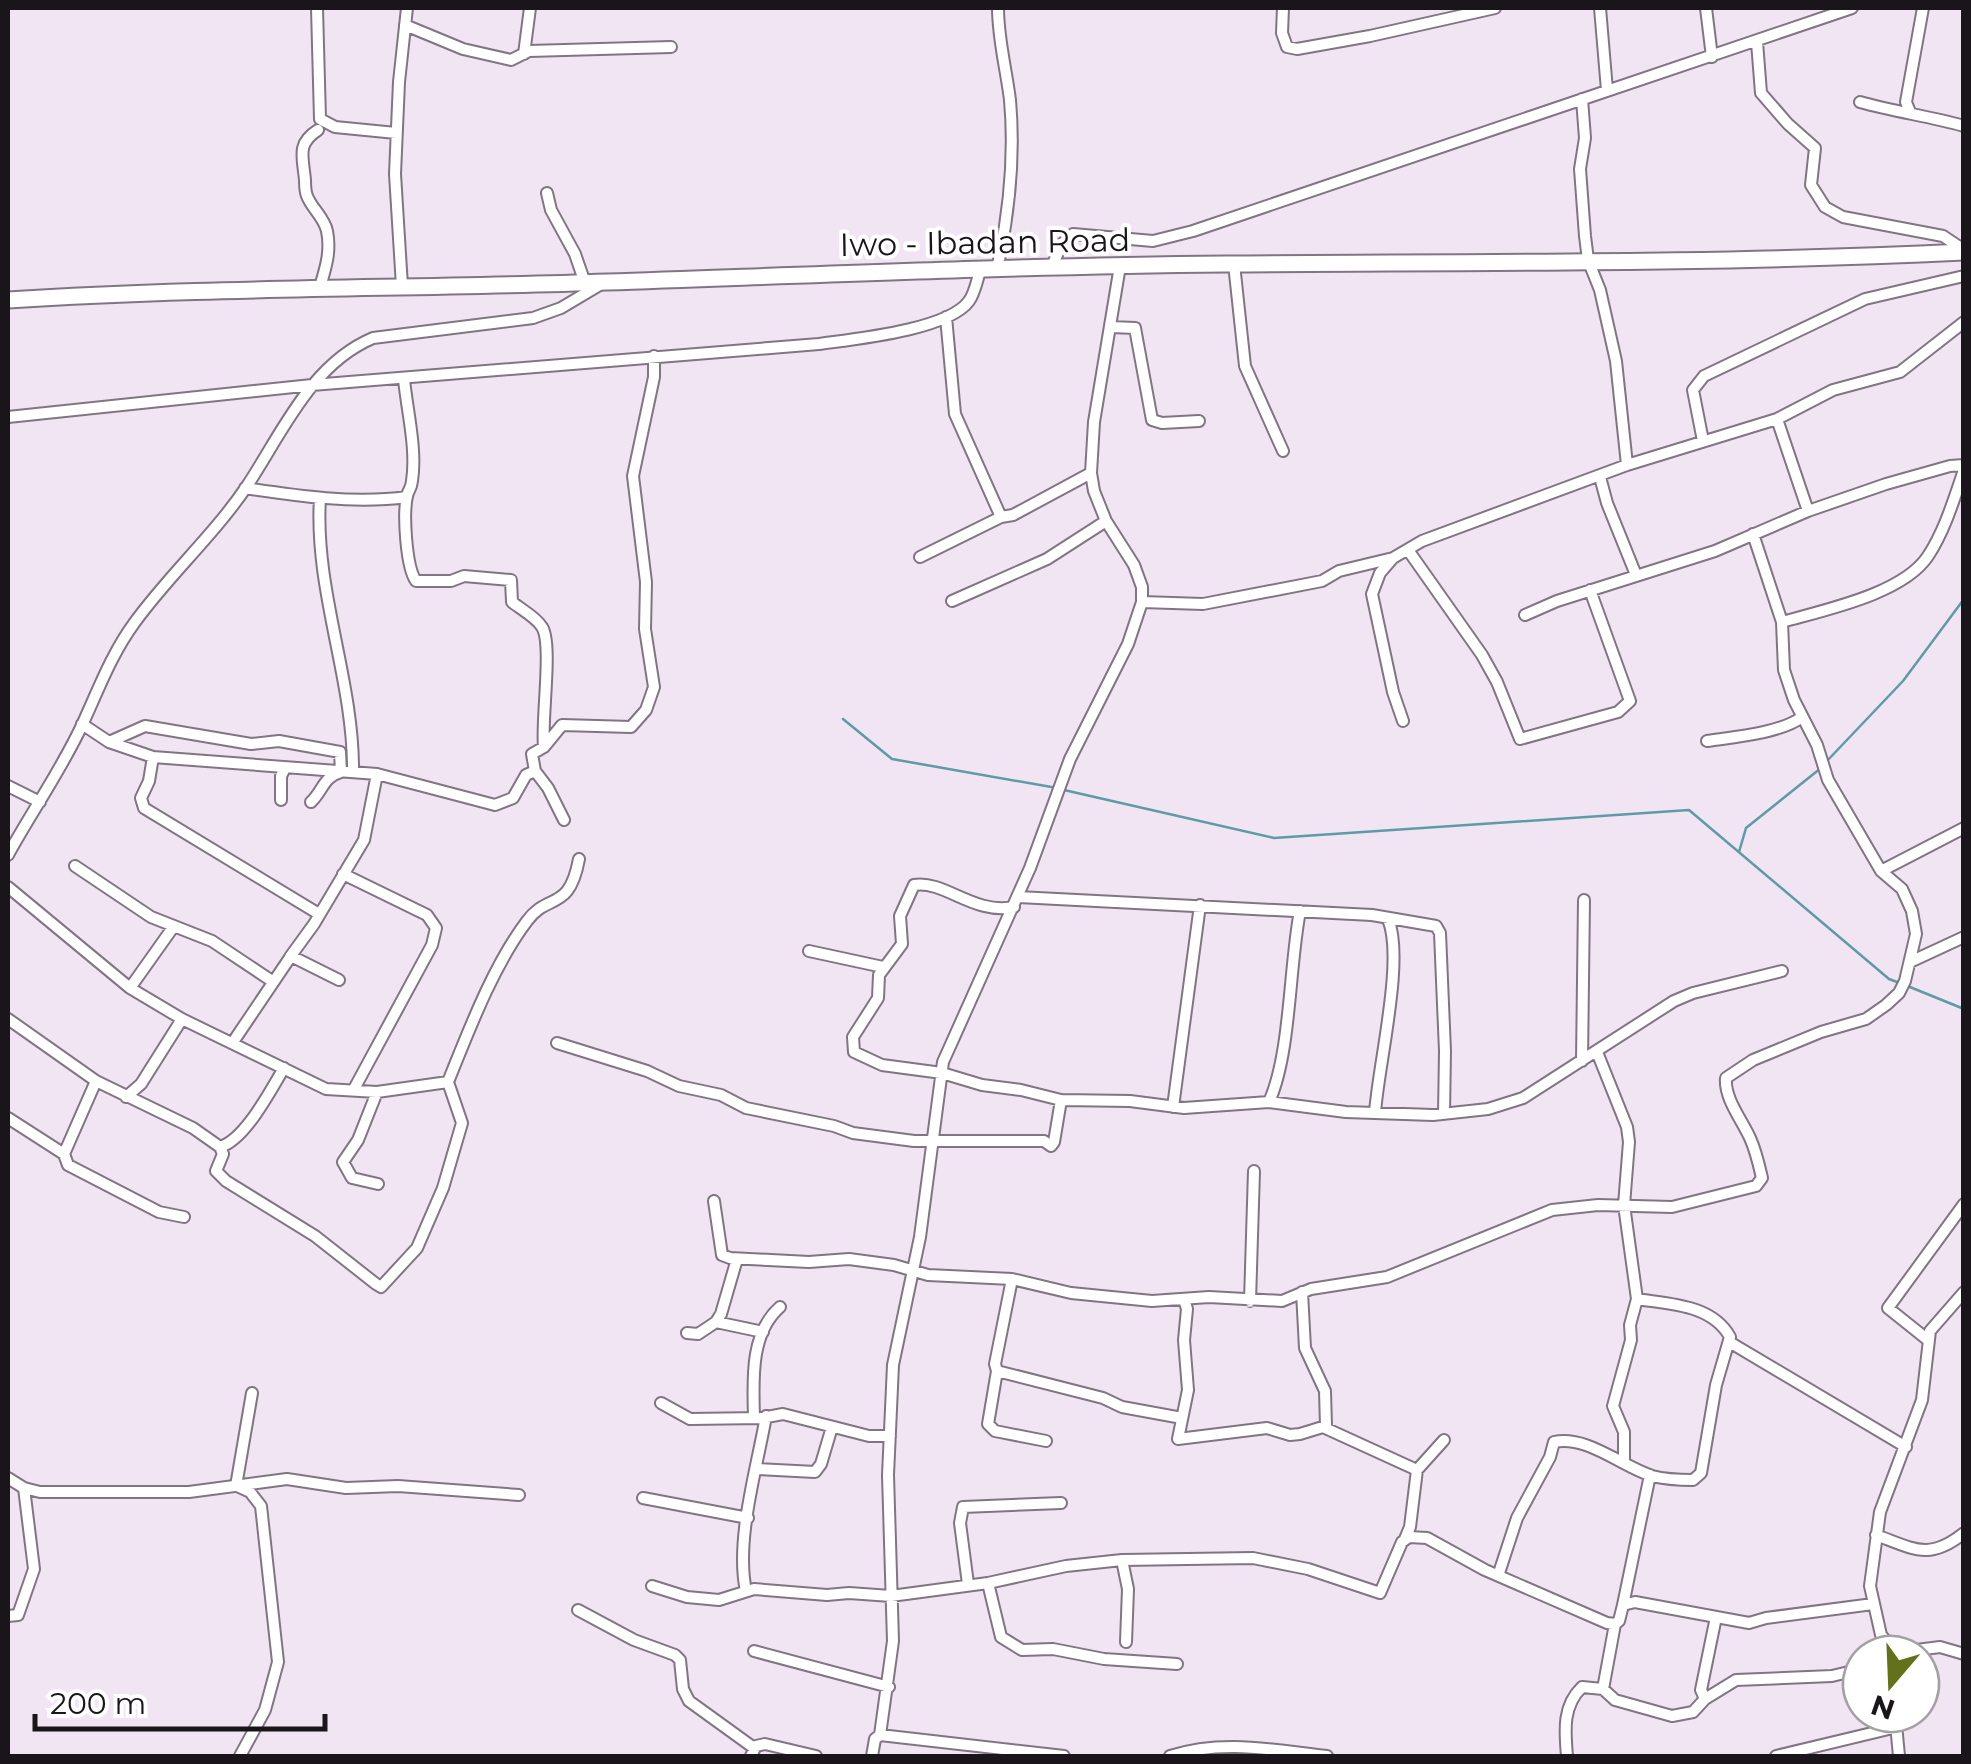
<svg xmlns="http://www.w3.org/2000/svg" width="1971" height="1764" font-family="Montserrat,sans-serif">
<rect width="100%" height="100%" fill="#f1e4f3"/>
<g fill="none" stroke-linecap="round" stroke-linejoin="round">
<path stroke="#5d9ba5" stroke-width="2.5" d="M 843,719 L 892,759 L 1057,788
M 1826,762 L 1903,681 L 1964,599
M 1064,790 L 1274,838 L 1689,810 L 1889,979 L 1897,982
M 1739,852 L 1746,828 L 1821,768
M 1905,985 L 1964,1009"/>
<defs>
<path id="street" d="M 317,8 L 320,119 L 335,127 L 396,133
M 1283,8 L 1282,33 L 1287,47 L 1297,49 L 1370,36 L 1495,8
M 1600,8 L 1607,90
M 1706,8 L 1712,57
M 405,25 L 463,49 L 511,60 L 529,51 L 671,47
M 1757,42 L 1761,93 L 1788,124 L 1815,148 L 1811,185 L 1825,207 L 1843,217 L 1943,236 L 1964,250
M 524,54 L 530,8
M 1582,99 L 1585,138 L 1580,169 L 1585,236 L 1588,260 L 1600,290 L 1616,361 L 1627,465
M 1860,102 C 1895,112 1929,116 1964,126
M 1910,112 L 1906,102 L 1923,8
M 318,130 C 296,144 303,157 305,180 C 305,185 305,191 307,196 C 312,209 324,217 327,231 C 331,251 326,267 320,287
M 547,193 L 551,210 L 575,254 L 585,283
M 1234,264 L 1245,366 L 1283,451
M 1051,268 L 1062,244 L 1073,234 L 1153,241 L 1193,231 L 1852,8
M 997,269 C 1009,214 1015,156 1010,100 C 1006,68 998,39 998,8
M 402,286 L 395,174 L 399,82 L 407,8
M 946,317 L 955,414 L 1001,517 L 1013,515 L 1091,473
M 1111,327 L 1135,328 L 1152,420 L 1162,423 L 1199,421
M 404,379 C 407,411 417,449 412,481 C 411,490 409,488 407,496 C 403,514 406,567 416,581 L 451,581 L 464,576 L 511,580 L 512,602 C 522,610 536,617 542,627 C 553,644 541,720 544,747
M 8,417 L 312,385 L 819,344 C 855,339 948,330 969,301 C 975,293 977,280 980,271
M 1777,419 L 1808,511
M 1703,441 L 1693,390 L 1704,376 L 1865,299 L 1964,276
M 1600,477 L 1607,503 L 1636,575
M 245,488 C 298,496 354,504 407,497
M 320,498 C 314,591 354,680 353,772
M 1408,550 L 1482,655 L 1497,682 L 1520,739 L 1618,712 L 1630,701 L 1590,590
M 920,557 L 1001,517
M 1393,558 L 1380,573 L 1372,594 L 1393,692 L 1403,721
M 952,601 L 1047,559 L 1106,521
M 1142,602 L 1203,604 L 1322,581 L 1339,571 L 1393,558 L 1422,541 L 1627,465 L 1777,419 L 1833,390 L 1900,372 L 1964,322
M 1525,615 L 1557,601 L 1715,551 L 1808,511 L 1886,484 L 1950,466 L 1964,465
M 1782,622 C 1824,610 1903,594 1928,556 C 1945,530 1954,499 1964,470
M 82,724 L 109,742 L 153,757 L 377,774 L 495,805 L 513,798 L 526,775 L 535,771 L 532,754 L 544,747 L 562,725 L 631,727 L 646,710 L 654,687 L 645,629 L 646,582 L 633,476 L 654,377 L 654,356
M 1707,741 C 1734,737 1781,733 1802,717
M 109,742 L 145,726 L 251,744 L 279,741 L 340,752 L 341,772 C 323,777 323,791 311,802
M 153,757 L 149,781 L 141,798 L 144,808 L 319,914
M 535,771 L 548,788 L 564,820
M 8,786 L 40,802
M 281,800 L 281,776 L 285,768
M 8,855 C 32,811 62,769 83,723 C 99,688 112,653 135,622 C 170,574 214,535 247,486 C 282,433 311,364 373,338 L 533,318 L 561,308 L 603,283
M 75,866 L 151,917 L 212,941 L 272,981
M 1881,871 L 1964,828
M 343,874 L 427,915 L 436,928 L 432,945 L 354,1089
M 8,887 L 130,988 L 182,1019 L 326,1089 L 377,1092 L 448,1082 L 462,1123 L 443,1188 L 417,1248 L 381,1287 L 376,1284 L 315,1236 L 226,1181 L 216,1171 L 223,1154 L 220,1147 L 193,1128 L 96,1081 L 8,1019
M 1018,897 L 1372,915 L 1436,926 L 1440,933 L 1445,1051 L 1444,1114
M 1014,907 C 973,915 945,880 914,885 L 900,916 L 902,944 L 879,975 L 878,998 L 853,1037 L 854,1052 L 882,1065 L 942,1073 L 982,1085 L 1021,1090 L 1061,1100 L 1130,1101 L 1184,1108 L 1269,1102 L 1346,1112 L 1433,1115 L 1488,1109 L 1523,1098 L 1674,1001 L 1693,993 L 1782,971
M 809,951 L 883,967
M 290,957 L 314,924 L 364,840 L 377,774
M 1910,962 L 1964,937
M 130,988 L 174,926
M 233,1042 L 291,956 L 339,980
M 557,1043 L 647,1071 L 679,1086 L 721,1095 L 746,1108 L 834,1126 L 853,1133 L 914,1141 L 1044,1141 L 1051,1146 L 1054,1142 L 1061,1100
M 1597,1052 L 1627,1127 L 1629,1142 L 1624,1205 L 1637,1299 L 1630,1325 L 1631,1340 L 1613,1406 L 1624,1432 L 1624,1460
M 1582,1061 L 1584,900
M 96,1081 L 64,1154 L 68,1165 L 159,1212 L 184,1217
M 448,1082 C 469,1030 493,966 527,921 C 548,892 569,913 579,859
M 377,1092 L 358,1140 L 343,1162 L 352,1178 L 378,1184
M 126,1097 L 141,1084 L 182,1019
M 1269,1102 C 1291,1053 1289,967 1300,911
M 1173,1107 L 1200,905
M 1375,1113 C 1378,1066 1405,959 1388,919
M 8,1118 L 64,1154
M 220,1147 C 245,1140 270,1091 284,1068
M 714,1201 L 722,1255 L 730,1258 L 809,1262 L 849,1259 L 894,1265 L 928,1275 L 1012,1279 L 1071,1293 L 1152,1301 L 1209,1297 L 1282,1301 L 1311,1289 L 1387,1277 L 1552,1210 L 1598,1205 L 1672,1207 L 1756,1186 L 1762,1178 C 1759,1165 1756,1151 1750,1138 C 1742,1120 1724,1098 1726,1078 L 1753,1060 L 1821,1032 L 1866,1019 L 1886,1005 L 1899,993 L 1905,981 L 1916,934 L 1912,911 L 1902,889 L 1881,871 L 1828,780 L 1817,745 L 1794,700 L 1784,670 L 1782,622 L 1753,534
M 1012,1279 L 995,1364 L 997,1371 L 1103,1398 L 1122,1407 L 1182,1418
M 1964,1292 L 1930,1331 L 1922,1400 L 1880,1512 L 1870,1586 L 1881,1635 L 1893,1649 L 1901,1652 L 1940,1647 L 1964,1654
M 1184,1299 L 1187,1309 L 1184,1340 L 1188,1390 L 1178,1439 L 1267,1428 L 1290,1435 L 1300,1434 L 1326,1426 L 1325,1391 L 1305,1348 L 1302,1292
M 1250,1301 L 1254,1171
M 716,1322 L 763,1332
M 687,1333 L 698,1334 L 716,1322 L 721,1314 L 737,1259
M 1928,1340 L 1888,1308 L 1964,1204
M 1731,1343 L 1906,1447
M 997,1371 L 988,1424 L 995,1431 L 1046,1441
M 661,1403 L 690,1419 L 761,1418 L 783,1414 L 869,1436 L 890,1436
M 754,1417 C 753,1380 750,1333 780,1307
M 1325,1428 L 1417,1470
M 757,1469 L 815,1472 L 821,1464 L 832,1427
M 1650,1475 L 1623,1605 L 1635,1602 L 1749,1623 L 1766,1618 L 1873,1604
M 8,1478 L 24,1488 L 40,1492 L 189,1492 L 287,1479 L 346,1488 L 398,1486 L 519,1495
M 236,1486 L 252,1393
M 237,1486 L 250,1492 L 261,1506 L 278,1662 L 265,1710 L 240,1756
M 643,1498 L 748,1518
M 1876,1535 C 1914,1549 1929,1561 1964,1533
M 1405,1539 L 1410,1527 L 1417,1470 L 1444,1440
M 1122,1560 L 1128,1589 L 1126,1642
M 1499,1573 L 1517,1518 L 1550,1457 L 1554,1442 C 1587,1435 1621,1466 1652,1476 C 1664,1479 1680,1480 1693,1480 L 1701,1473 L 1716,1385 L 1730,1337 C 1712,1304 1668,1304 1637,1299
M 988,1583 L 1001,1637 L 1022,1650 L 1053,1649 L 1104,1659 L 1177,1664
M 968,1584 L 960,1523 L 963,1507 L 1061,1503
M 652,1586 L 687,1597 L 719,1600 L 754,1589 L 827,1595 L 849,1593 L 891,1596 L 988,1583 L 1066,1566 L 1122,1560 L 1253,1558 L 1308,1569 L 1380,1593 L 1402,1542 L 1409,1537 L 1427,1538 L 1485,1570 L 1607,1623 L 1615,1624 L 1619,1621 L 1623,1605
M 746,1591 C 735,1540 757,1468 766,1416
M 578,1610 L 634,1640 L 675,1655 L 680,1660 L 683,1689 L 689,1701 L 754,1748
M 8,1616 L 18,1615 L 34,1569 L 24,1488
M 754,1651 L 889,1687
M 1603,1689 L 1615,1624
M 1705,1699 L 1701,1690 L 1716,1617
M 1895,1714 L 1899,1756
M 880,1735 L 1064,1756
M 751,1756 L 756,1746 L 765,1744 L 816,1756
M 872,1756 L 875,1739 L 880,1735 L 893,1641 L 888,1475 L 893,1365 L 920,1237 L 943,1062 L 1030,868 L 1070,759 L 1128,644 L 1142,602 L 1142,587 L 1134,565 L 1106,521 L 1094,491 L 1091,473 L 1094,422 L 1120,266
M 1170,1756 C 1223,1739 1272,1750 1327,1756
M 1567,1756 C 1565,1732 1562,1706 1582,1687 L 1603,1689 L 1615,1700 L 1672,1716 L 1693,1712 L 1705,1699 L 1736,1680 L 1832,1676 L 1861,1669
M 1776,1756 L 1897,1727"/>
<path id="primary" d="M 8,300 C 207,287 407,289 607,282 C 813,275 1020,266 1226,264 C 1472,262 1718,264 1964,252"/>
</defs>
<use href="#street" stroke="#817583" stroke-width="14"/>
<use href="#primary" stroke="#817583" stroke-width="19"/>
<use href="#street" stroke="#fff" stroke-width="10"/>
<use href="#primary" stroke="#fff" stroke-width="15"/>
</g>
<g text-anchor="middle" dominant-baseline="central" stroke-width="8" stroke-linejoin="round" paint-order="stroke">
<g font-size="32" fill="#1a151a" stroke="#fff">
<text transform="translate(985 242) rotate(-1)">Iwo - Ibadan Road</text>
</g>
</g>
<rect width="1971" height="1764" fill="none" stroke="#1a151a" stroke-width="20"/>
<g transform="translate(1891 1684) rotate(199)"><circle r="48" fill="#ffffff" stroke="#a3a1a3" stroke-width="2.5"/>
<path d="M0-8L18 38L0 25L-18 38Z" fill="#64711b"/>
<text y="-15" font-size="28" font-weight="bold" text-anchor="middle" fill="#1a151a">N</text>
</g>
<path d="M35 1714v15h290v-15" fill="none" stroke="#1a151a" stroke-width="5"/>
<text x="50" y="1714" font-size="30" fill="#1a151a" stroke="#ffffff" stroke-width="8" paint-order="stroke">200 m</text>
</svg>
